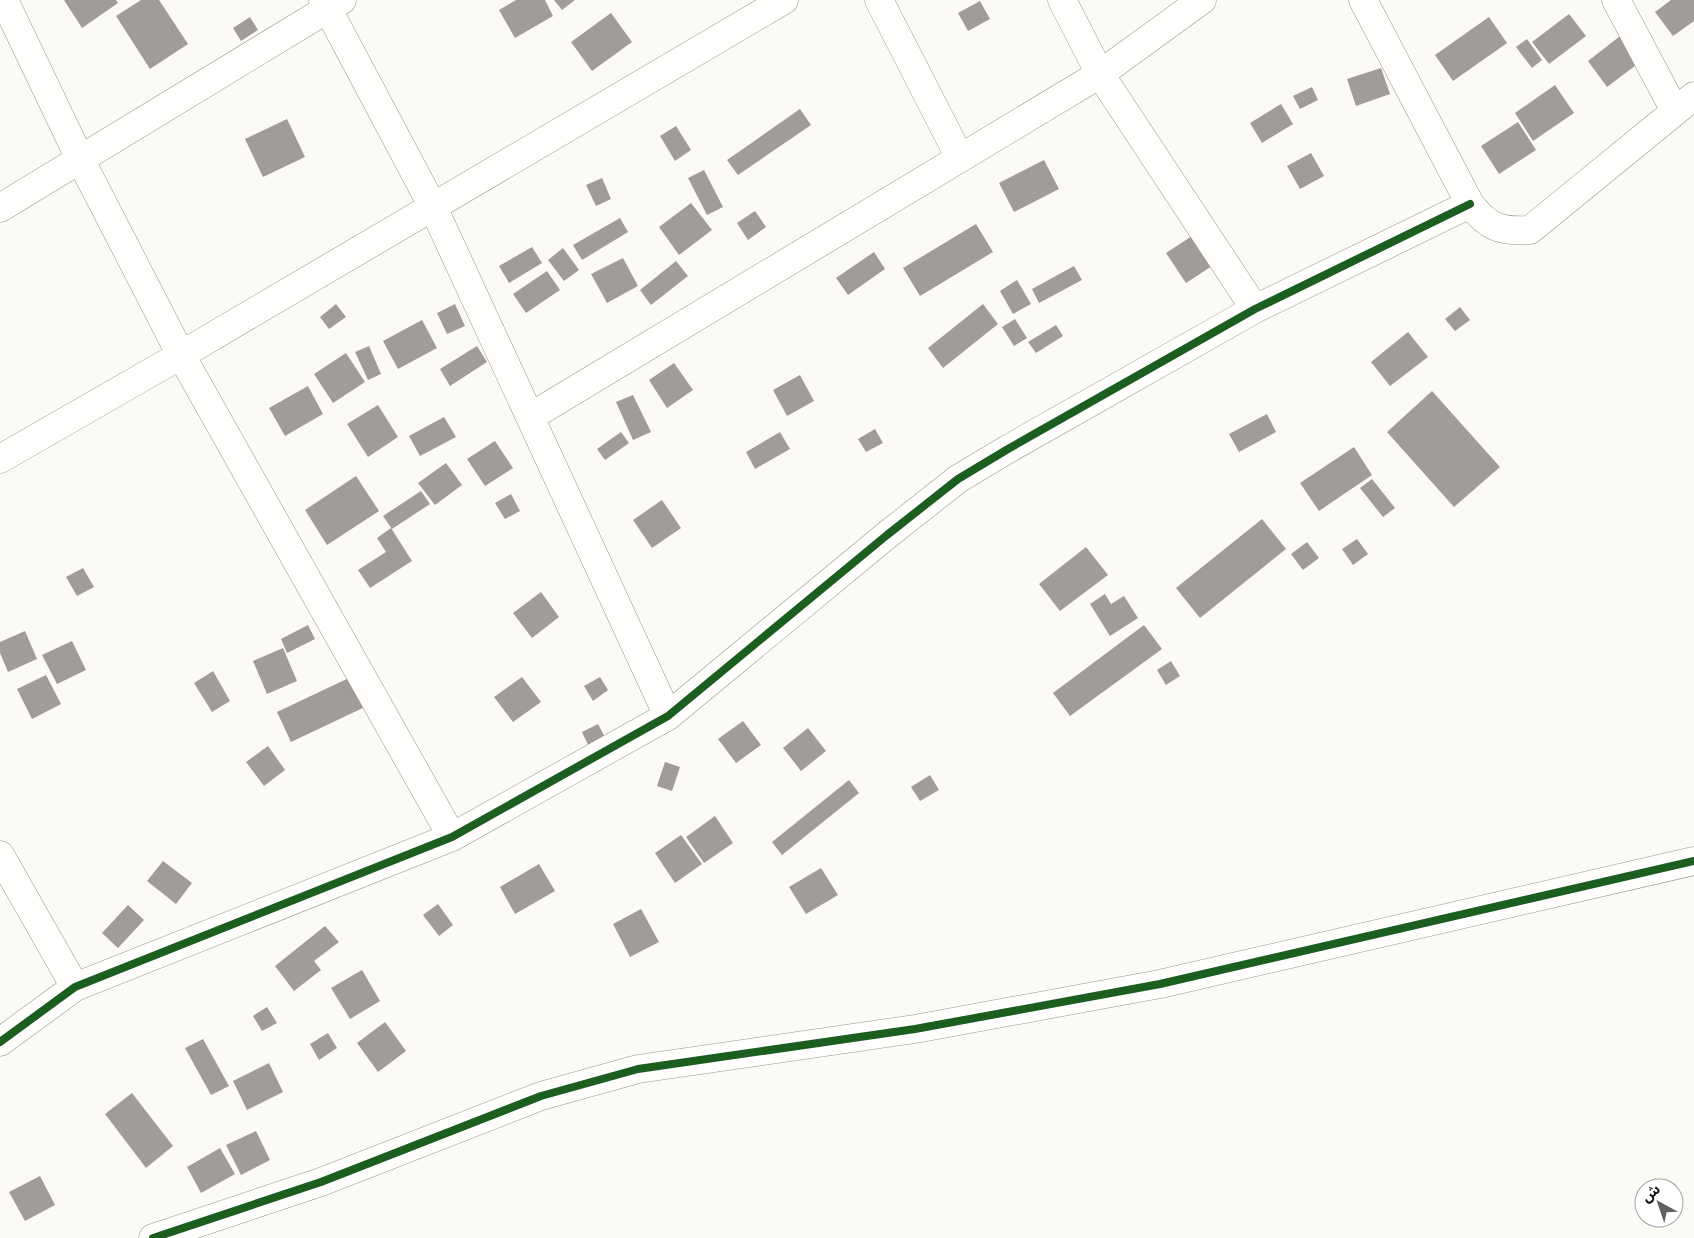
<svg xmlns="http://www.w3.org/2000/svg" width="1694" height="1238" font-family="Merriweather,'Noto Sans Arabic',serif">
<rect width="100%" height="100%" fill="#fcfaf4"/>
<path fill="#9f9c99" d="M 64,0 L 116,0 L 118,3 L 82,28 Z
M 141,0 L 159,0 L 188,44 L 150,69 L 116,16 Z
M 516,0 L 545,0 L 553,16 L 515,38 L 499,10 Z
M 554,0 L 575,0 L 562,10 Z
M 1671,0 L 1694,0 L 1694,21 L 1673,36 L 1655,12 Z
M 980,1 L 990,19 L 968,31 L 958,13 Z
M 611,13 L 632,42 L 592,71 L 571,42 Z
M 1569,14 L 1586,36 L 1549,64 L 1532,42 Z
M 250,17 L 258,30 L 241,41 L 233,28 Z
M 1489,17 L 1507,43 L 1453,81 L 1435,55 Z
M 1624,33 L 1644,59 L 1607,87 L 1588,61 Z
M 1527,39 L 1542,60 L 1532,68 L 1516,47 Z
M 1381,68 L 1390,94 L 1356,106 L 1347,79 Z
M 1555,85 L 1574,113 L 1533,141 L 1515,113 Z
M 1312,87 L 1318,100 L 1300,109 L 1293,96 Z
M 1281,104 L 1293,124 L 1262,143 L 1250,123 Z
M 800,109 L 811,125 L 738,175 L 727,160 Z
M 287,119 L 305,157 L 263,177 L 245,139 Z
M 1518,122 L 1536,150 L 1499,174 L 1481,146 Z
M 676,126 L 691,150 L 675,161 L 660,136 Z
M 1311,153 L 1324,176 L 1300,189 L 1287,166 Z
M 1044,160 L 1059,189 L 1014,212 L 999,183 Z
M 704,170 L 723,207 L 707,215 L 688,178 Z
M 602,178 L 611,199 L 596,206 L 586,185 Z
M 691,203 L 712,230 L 679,255 L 659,227 Z
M 755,211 L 766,227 L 748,240 L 737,223 Z
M 620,218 L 628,232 L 582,260 L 573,245 Z
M 976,224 L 993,252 L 920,296 L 903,268 Z
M 1192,236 L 1212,266 L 1186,283 L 1166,253 Z
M 532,247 L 542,263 L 509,283 L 499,266 Z
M 563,248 L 579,270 L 564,281 L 548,260 Z
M 874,252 L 885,269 L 848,295 L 836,278 Z
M 623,258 L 638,286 L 607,303 L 591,274 Z
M 676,261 L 688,276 L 651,305 L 640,290 Z
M 1074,266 L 1082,280 L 1039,303 L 1032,289 Z
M 547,271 L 560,290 L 526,313 L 513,294 Z
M 1017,280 L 1031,304 L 1013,314 L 1000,291 Z
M 336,304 L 346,317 L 329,329 L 320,317 Z
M 455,304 L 465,326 L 447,334 L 437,313 Z
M 983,304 L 998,324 L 943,368 L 928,348 Z
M 1460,307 L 1470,320 L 1455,331 L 1445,319 Z
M 1015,319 L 1027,338 L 1014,346 L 1002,327 Z
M 422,320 L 437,348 L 398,369 L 383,341 Z
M 1056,325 L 1063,336 L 1036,353 L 1028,342 Z
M 1408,332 L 1428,357 L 1390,386 L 1371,362 Z
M 369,346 L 381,374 L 368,380 L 355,352 Z
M 477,346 L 487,362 L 450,386 L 440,369 Z
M 346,353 L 365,382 L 333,403 L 314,374 Z
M 674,363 L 693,390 L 667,408 L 649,380 Z
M 800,375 L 814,401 L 787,416 L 773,390 Z
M 308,386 L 323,414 L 285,436 L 269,408 Z
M 1432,391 L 1500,467 L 1454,507 L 1387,432 Z
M 633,395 L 651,432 L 633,440 L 616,402 Z
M 378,405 L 398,437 L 368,457 L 347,424 Z
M 1267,414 L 1276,432 L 1239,452 L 1229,434 Z
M 444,417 L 456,437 L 420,456 L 409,436 Z
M 875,429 L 883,443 L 866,452 L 858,439 Z
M 621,432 L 629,443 L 605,460 L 597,449 Z
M 780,432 L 790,449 L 755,469 L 746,452 Z
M 495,441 L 513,468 L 485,486 L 467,459 Z
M 1354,447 L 1372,475 L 1319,511 L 1300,483 Z
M 446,463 L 462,485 L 435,505 L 418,483 Z
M 356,476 L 379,511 L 327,545 L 305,510 Z
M 1372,479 L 1395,508 L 1383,517 L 1360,488 Z
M 421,491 L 430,504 L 392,529 L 383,516 Z
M 511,494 L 520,511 L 505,519 L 495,503 Z
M 662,500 L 681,528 L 652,548 L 633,520 Z
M 1262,519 L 1286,549 L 1200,618 L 1176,588 Z
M 391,528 L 412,561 L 370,588 L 358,570 L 386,552 L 377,538 Z
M 1357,539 L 1368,554 L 1353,565 L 1342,549 Z
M 1307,542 L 1319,558 L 1303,570 L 1291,554 Z
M 1086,547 L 1108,575 L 1060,611 L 1039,584 Z
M 83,568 L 94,587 L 77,596 L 66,577 Z
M 541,592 L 559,617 L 532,638 L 513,613 Z
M 1105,594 L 1111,604 L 1124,596 L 1138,618 L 1110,636 L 1090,604 Z
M 308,625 L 315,639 L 287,653 L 281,639 Z
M 1144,625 L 1162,649 L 1070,716 L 1053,693 Z
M 25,631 L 37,659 L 8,672 L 0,653 L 0,642 Z
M 72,641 L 86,670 L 57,684 L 42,655 Z
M 283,648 L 297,681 L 267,694 L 253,661 Z
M 1171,661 L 1180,676 L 1166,685 L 1157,670 Z
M 213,671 L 230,701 L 212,712 L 194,683 Z
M 46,675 L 61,704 L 32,719 L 17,689 Z
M 353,676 L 367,706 L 291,742 L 277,712 Z
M 522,677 L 541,702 L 513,722 L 494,697 Z
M 600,677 L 608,690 L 593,701 L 584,686 Z
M 743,721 L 761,745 L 736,763 L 718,739 Z
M 598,724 L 607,741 L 590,749 L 582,732 Z
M 808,728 L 826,751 L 801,771 L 783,748 Z
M 268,746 L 285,770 L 264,786 L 246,762 Z
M 665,762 L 680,767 L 672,791 L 657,786 Z
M 930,775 L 939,790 L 920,801 L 911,787 Z
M 849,780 L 859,793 L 782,855 L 772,842 Z
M 715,816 L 733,843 L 704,863 L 686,837 Z
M 681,835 L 702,864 L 675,883 L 655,853 Z
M 163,861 L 192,883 L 176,904 L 147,881 Z
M 539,864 L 555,891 L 515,914 L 500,887 Z
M 821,868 L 838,895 L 806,914 L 789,887 Z
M 438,904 L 453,925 L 439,936 L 423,915 Z
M 128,905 L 144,920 L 118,948 L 102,933 Z
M 641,909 L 659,942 L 630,957 L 613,924 Z
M 325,926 L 339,942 L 314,961 L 321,970 L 294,991 L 275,966 Z
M 362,970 L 380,1001 L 350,1019 L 331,988 Z
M 267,1007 L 277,1023 L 262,1031 L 253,1016 Z
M 385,1022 L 406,1051 L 378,1072 L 357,1043 Z
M 328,1033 L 337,1048 L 319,1060 L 310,1044 Z
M 203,1039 L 229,1086 L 211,1095 L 185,1048 Z
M 269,1063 L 283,1092 L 247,1110 L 233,1081 Z
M 132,1093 L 173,1146 L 146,1168 L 105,1114 Z
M 256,1131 L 270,1160 L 241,1175 L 226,1145 Z
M 220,1148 L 235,1174 L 201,1193 L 187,1167 Z
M 40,1176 L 55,1205 L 25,1221 L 9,1192 Z"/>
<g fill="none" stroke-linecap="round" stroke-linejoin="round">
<defs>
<path id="minor" d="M 4,0 L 80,159 L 181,355 L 452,837
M 323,0 L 433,207 L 668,716
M 879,0 L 960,158
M 1062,0 L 1100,74 L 1255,309
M 1363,0 L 1470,204 C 1488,227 1500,232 1530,230 L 1694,96
M 1616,0 L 1675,111
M 0,208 L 342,0
M 530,417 L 1100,74 L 1202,0
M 0,459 L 181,355 L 784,0
M 0,855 L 75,987
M 0,1042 L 75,987 L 452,837 L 668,716 L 887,535 L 958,479 L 1008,449 L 1255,309 L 1470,204
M 153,1238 L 321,1182 L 541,1096 L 638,1069 L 915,1029 L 1160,984 L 1694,861"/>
</defs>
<use href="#minor" stroke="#969592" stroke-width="29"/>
<use href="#minor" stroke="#fffefd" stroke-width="28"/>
<defs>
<path id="cycleway" d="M 0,1042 L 75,987 L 452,837 L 668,716 L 887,535 L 958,479 L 1008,449 L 1255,309 L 1470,204
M 153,1238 L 321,1182 L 541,1096 L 638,1069 L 915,1029 L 1160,984 L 1694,861"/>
</defs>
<use href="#cycleway" stroke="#fff" stroke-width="11"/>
<use href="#cycleway" stroke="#1b5e20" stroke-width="8"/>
</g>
<g transform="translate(1659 1203) rotate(320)"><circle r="24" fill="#ffffff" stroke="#9f9f9f"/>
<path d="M0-4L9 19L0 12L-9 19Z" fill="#62615f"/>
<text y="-8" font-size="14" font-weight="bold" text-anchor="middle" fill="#0f0f0f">ش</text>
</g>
</svg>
